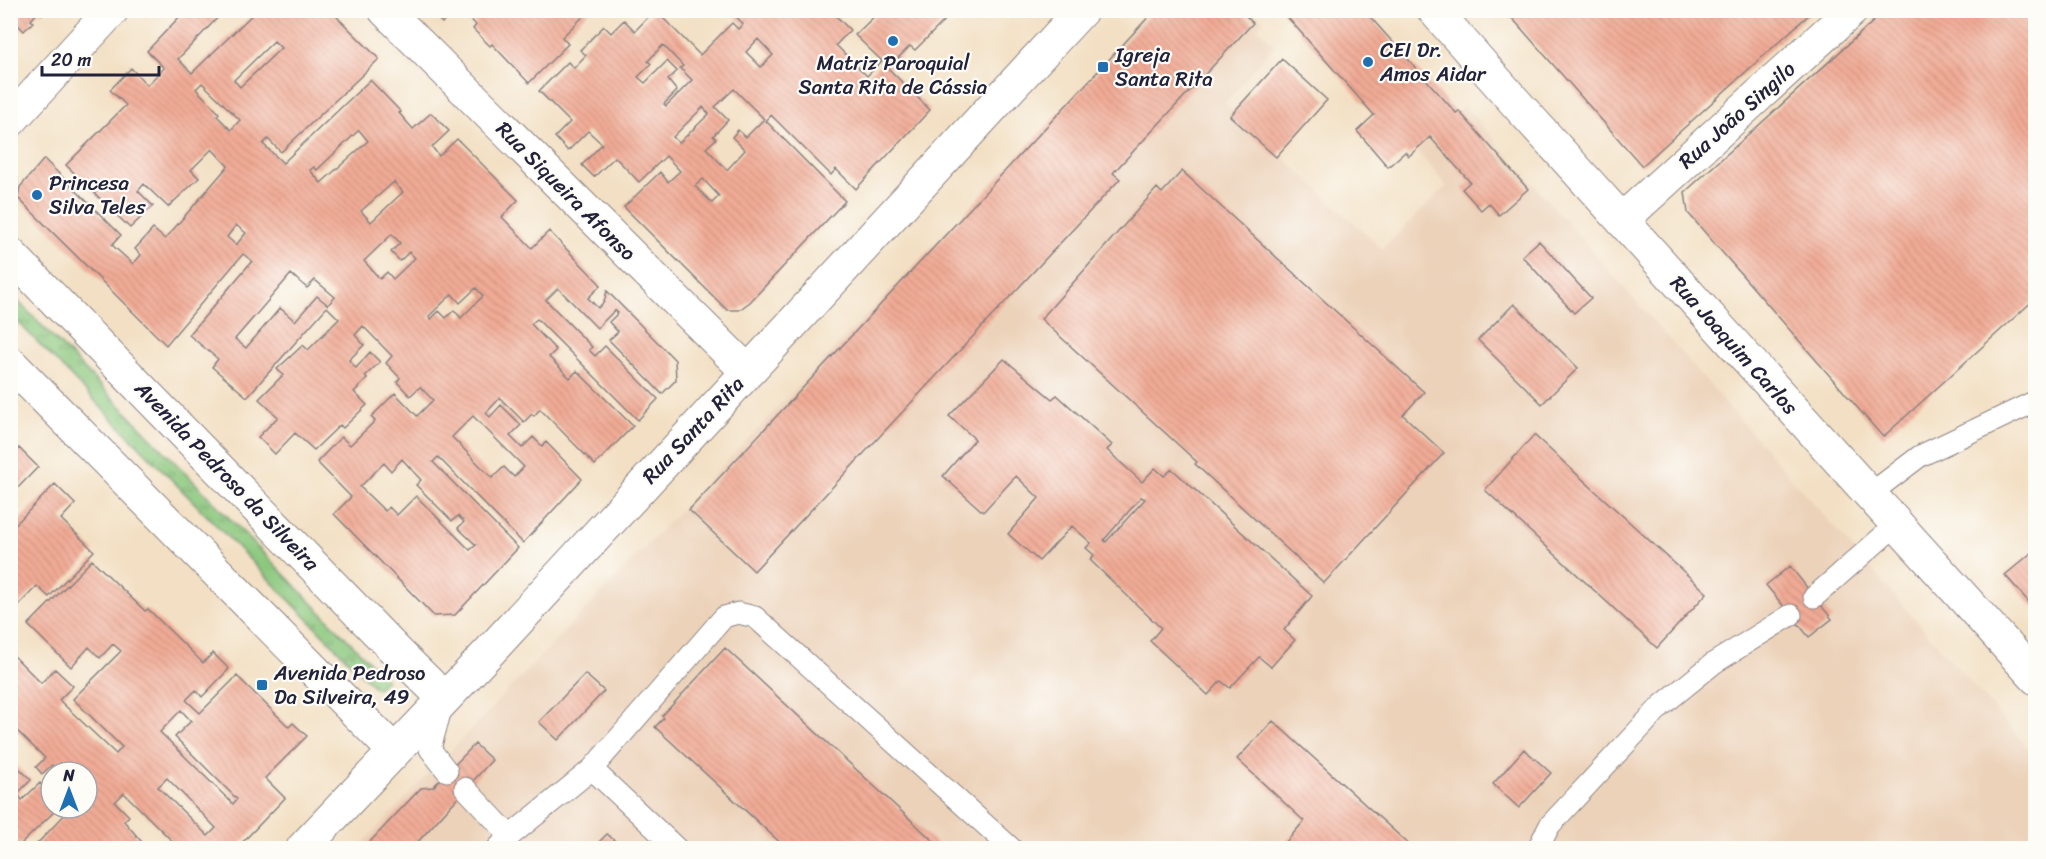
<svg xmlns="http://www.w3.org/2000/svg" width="2046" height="859" font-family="Sriracha,sans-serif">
<defs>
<pattern id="grass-tufts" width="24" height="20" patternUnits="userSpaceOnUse" patternTransform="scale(1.5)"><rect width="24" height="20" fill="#8bc77d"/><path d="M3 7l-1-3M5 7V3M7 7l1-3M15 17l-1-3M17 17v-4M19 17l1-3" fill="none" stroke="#71a168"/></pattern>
<pattern id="building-back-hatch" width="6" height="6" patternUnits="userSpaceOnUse" patternTransform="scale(1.5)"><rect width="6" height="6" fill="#f1ab95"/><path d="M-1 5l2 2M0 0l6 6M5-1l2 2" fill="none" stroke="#ce9381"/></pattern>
</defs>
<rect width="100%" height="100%" fill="#fdfcf7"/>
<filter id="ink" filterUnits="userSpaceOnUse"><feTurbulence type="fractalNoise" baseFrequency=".0167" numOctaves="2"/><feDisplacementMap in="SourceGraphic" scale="12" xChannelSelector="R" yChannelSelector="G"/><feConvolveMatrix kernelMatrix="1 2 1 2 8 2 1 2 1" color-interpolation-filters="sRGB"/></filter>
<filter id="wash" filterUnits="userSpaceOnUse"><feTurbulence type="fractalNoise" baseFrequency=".008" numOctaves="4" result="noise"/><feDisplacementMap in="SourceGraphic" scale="24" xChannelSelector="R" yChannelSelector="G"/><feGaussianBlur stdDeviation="1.35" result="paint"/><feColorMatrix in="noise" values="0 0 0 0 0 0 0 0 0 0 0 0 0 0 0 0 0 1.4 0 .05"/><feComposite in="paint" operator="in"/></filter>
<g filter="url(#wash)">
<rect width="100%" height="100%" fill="#f3e0c4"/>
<path fill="#ecd2b9" d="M 1149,11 L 1253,11 L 1264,20 L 1257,28 L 1275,44 L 1225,103 L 1382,249 L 1447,186 L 1416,150 L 1464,105 L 2035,756 L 2035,848 L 358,848 L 1103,67 L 1136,23 Z"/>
<path fill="url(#grass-tufts)" stroke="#56745c" stroke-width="1.5" d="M 11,294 L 387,680 L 376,689 L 11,315 Z"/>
<g id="blocks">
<path fill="url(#building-back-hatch)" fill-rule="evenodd" d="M 10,10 L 45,10 L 42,14 L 39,11 L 31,20 L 33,22 L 24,31 L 10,17 Z
M 186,10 L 225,10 L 178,59 L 192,73 L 257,10 L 330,10 L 379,59 L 281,152 L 268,139 L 263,144 L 283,163 L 370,80 L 401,112 L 399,113 L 413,129 L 431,113 L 449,131 L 432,147 L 439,156 L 457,139 L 518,200 L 502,217 L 532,248 L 549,231 L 601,285 L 588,298 L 598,308 L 604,302 L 607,291 L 675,360 L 676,380 L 662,394 L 609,340 L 618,332 L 609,322 L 618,313 L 615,310 L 597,328 L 558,288 L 546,300 L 592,347 L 589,350 L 595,356 L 605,346 L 658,399 L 638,420 L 537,319 L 531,324 L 556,350 L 549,357 L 570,378 L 577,371 L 633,426 L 595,465 L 540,409 L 534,416 L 532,414 L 524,422 L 500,398 L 486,413 L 490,417 L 501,405 L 521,425 L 510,436 L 522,448 L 533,437 L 542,446 L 546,442 L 582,479 L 523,543 L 438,457 L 433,462 L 518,548 L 455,615 L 434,616 L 334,514 L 351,497 L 317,462 L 341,437 L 350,445 L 375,421 L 371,417 L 395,393 L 417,416 L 433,400 L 420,387 L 410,396 L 397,382 L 400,378 L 386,363 L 392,356 L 363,326 L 355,335 L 364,345 L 349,360 L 356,368 L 370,352 L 380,362 L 365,376 L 367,379 L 354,392 L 367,405 L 343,428 L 340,425 L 314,450 L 295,433 L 275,454 L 258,437 L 278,417 L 259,399 L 283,375 L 277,369 L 303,345 L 308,350 L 339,319 L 327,307 L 247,397 L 212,367 L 218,359 L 189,335 L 252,261 L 243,254 L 166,345 L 18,198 L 20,187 L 44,159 L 121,235 L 112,245 L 133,264 L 141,255 L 135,249 L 153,229 L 165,239 L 228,166 L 212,149 L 191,170 L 199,178 L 168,207 L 144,184 L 138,191 L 153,206 L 130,228 L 66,165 L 126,105 L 110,90 L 131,68 L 147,85 L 164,68 L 147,51 ZM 274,41 L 281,48 L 240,87 L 234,80 ZM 202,83 L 240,120 L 231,130 L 217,116 L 219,113 L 196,89 ZM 359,130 L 368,141 L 321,183 L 310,170 L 314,167 L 317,170 ZM 394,182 L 403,192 L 371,222 L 361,211 ZM 236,225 L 246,233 L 236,245 L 227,237 ZM 392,234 L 400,243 L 391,252 L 400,261 L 409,252 L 415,258 L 393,279 L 387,272 L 380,279 L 364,261 ZM 291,274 L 307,288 L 315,280 L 335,297 L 328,305 L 317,296 L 295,321 L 280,308 L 246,348 L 235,339 ZM 476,288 L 483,296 L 461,318 L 454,310 L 446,318 L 439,311 L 431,319 L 429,316 L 452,294 L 460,303 ZM 473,416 L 524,467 L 514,477 L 504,467 L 492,478 L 452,437 ZM 402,459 L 421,480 L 416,485 L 452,521 L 458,516 L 464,522 L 458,528 L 476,545 L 470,550 L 416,496 L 397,515 L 389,507 L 385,511 L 360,487 L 384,463 L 391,471 Z
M 429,10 L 455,10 L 442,23 Z
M 462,10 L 590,10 L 562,37 L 568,44 L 529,83 L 492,44 L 490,46 L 473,29 L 476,25 Z
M 655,10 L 700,55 L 732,23 L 738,29 L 743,24 L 730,10 L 830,10 L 850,30 L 836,45 L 867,76 L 882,61 L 855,35 L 881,10 L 955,10 L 915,50 L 910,46 L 888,68 L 930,110 L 856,189 L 836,169 L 831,175 L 771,115 L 766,121 L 845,201 L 750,302 L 739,310 L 727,310 L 624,207 L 660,172 L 668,182 L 680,171 L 666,156 L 639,182 L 615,157 L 594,177 L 582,165 L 602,144 L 588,131 L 568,151 L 555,137 L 570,122 L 539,91 L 568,62 L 574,68 L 586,55 L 580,50 L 604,26 L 611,33 L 624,20 L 635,31 ZM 758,39 L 773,55 L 761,67 L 746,52 ZM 663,45 L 683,66 L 680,68 L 692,80 L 666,106 L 664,104 L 677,91 L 668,80 L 677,71 L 667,61 L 645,83 L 638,77 L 651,64 L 648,61 ZM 734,89 L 764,119 L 746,137 L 738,130 L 732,137 L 745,150 L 727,170 L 706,148 L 716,139 L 713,136 L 728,120 L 715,107 ZM 703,107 L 709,114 L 679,143 L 673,137 ZM 703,179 L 719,196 L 712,203 L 695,186 Z
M 1155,10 L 1240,10 L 1253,23 L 1113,173 L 1120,179 L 754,571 L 689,510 Z
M 1281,10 L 1364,10 L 1456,113 L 1459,111 L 1528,189 L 1499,215 L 1489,203 L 1481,210 L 1462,189 L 1470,182 L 1430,137 L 1409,156 L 1405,152 L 1388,167 L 1357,131 L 1374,115 Z
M 1505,10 L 1814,10 L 1642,166 Z
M 1886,10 L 2036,10 L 2036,298 L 1883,437 L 1688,213 L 1685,192 Z
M 1282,59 L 1327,100 L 1276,157 L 1230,116 Z
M 1182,171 L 1424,392 L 1403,415 L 1444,453 L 1324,583 L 1195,464 L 1197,462 L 1041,319 L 1157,188 L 1162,193 Z
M 1539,241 L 1591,298 L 1574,313 L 1522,256 Z
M 1514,304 L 1578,368 L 1542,404 L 1478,340 Z
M 1004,359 L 1052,399 L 1057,395 L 1112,445 L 1107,450 L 1142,482 L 1155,468 L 1164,476 L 1172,469 L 1312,596 L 1284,630 L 1295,640 L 1271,667 L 1259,657 L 1230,688 L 1221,681 L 1208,695 L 1150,641 L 1161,628 L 1090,560 L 1094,555 L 1086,548 L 1091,543 L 1072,526 L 1039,561 L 1008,534 L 1039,498 L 1016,476 L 983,512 L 943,476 L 975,439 L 949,416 ZM 1141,497 L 1145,499 L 1106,542 L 1104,540 Z
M 1534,435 L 1707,593 L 1657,648 L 1485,490 Z
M 19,448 L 38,467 L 10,496 L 10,457 Z
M 55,484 L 75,504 L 61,519 L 94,551 L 49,597 L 37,586 L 15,609 L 13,607 L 10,609 L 10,530 Z
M 2036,549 L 2036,610 L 2005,575 Z
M 92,560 L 145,611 L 148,609 L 203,663 L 213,653 L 229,669 L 202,697 L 196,690 L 186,700 L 200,713 L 237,676 L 289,727 L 293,723 L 307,736 L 265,778 L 285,798 L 237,848 L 179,848 L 124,793 L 115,802 L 129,816 L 124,821 L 147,848 L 33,848 L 71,808 L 87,808 L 87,772 L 59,772 L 52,765 L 42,774 L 36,767 L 45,758 L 10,724 L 10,652 L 41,683 L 55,669 L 73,686 L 59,700 L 116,754 L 122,747 L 73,699 L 121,651 L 113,644 L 100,658 L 89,647 L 71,667 L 28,625 ZM 181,710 L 191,721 L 175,737 L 237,799 L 233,804 L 160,732 ZM 167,778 L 216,828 L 208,836 L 158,787 Z
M 1790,566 L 1832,619 L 1809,637 L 1766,585 Z
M 725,648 L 941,848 L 786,848 L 655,727 L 664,718 L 662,716 Z
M 585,674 L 604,691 L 558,740 L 539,722 Z
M 1273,721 L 1413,848 L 1281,848 L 1304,821 L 1237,759 Z
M 475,744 L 492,760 L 416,844 L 421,848 L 364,848 L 421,788 L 433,787 Z
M 1524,749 L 1551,773 L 1519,808 L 1493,784 Z
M 10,759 L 31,780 L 17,794 L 22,800 L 40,783 L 51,794 L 51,808 L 58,808 L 17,848 L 10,848 Z
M 607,834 L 623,848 L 593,848 Z"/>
</g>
</g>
<g filter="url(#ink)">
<use href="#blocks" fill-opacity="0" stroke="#8a8180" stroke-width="1.5"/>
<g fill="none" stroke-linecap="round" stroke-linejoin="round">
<defs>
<path id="lane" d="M 1870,494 L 1920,456 L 2036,401
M 1814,597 L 1897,524
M 430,749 L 442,706
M 430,749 L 447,771
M 592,769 L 724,617 L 738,613 L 755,617 L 1011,848
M 465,788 L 510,836
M 498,848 L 510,836 L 592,769 L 676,848
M 1538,848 L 1550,825 L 1661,706 L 1714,663 L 1791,615"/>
<path id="street" d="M 385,10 L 747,371
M 1622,220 L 1852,10"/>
<path id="secondary" d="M 1434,10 L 1515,102 L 2036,678
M 10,121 L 112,10
M 10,254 L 397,652 L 444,698
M 10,363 L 394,751
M 303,848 L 491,650 L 1082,10"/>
</defs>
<use href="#lane" stroke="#8a8180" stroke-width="23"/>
<use href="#street" stroke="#8a8180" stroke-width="35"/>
<use href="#secondary" stroke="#8a8180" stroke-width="35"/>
<use href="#lane" stroke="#fff" stroke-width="21"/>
<use href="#street" stroke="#fff" stroke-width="33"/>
<use href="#secondary" stroke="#fff" stroke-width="33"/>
</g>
</g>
<g fill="#1f6fb2" stroke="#fdfcf7" stroke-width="2">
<circle cx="893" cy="41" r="6"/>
<circle cx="1368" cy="62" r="6"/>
<rect x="1097" y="61" width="12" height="12" rx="3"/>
<circle cx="37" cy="195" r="6"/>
<rect x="256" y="679" width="12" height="12" rx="3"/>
</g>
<g text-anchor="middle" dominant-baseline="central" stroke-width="4.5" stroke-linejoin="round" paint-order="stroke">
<g font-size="21" fill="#22223b" stroke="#fdfcf7" text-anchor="start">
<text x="1380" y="50">CEI Dr.<tspan x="1380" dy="24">Amos Aidar</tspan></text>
<text x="1115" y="55">Igreja<tspan x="1115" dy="24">Santa Rita</tspan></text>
<text x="893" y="63" text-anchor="middle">Matriz Paroquial<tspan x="893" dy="24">Santa Rita de Cássia</tspan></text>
<text x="49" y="183">Princesa<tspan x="49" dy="24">Silva Teles</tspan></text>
<text x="274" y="673">Avenida Pedroso<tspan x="274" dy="24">Da Silveira, 49</tspan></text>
</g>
<g font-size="21" fill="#22223b" stroke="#fdfcf7">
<text transform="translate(1737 115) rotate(-42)">Rua João Singilo</text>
<text transform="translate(566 191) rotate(45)">Rua Siqueira Afonso</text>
<text transform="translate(1734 345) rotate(48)">Rua Joaquim Carlos</text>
<text transform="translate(693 430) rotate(-47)">Rua Santa Rita</text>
<text transform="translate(227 476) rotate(46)">Avenida Pedroso da Silveira</text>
</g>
</g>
<rect width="2046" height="859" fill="none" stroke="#fdfcf7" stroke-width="36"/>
<g transform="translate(69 790)"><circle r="28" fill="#fdfcf7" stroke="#a5a5ac" stroke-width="1.5"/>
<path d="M0-4.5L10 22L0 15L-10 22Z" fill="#1f6fb2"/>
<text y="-9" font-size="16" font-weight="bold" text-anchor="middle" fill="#22223b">N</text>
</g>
<path d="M42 66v9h117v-9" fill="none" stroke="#22223b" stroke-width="3"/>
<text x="51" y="66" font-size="18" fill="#22223b" stroke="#fdfcf7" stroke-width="4.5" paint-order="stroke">20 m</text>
</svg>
